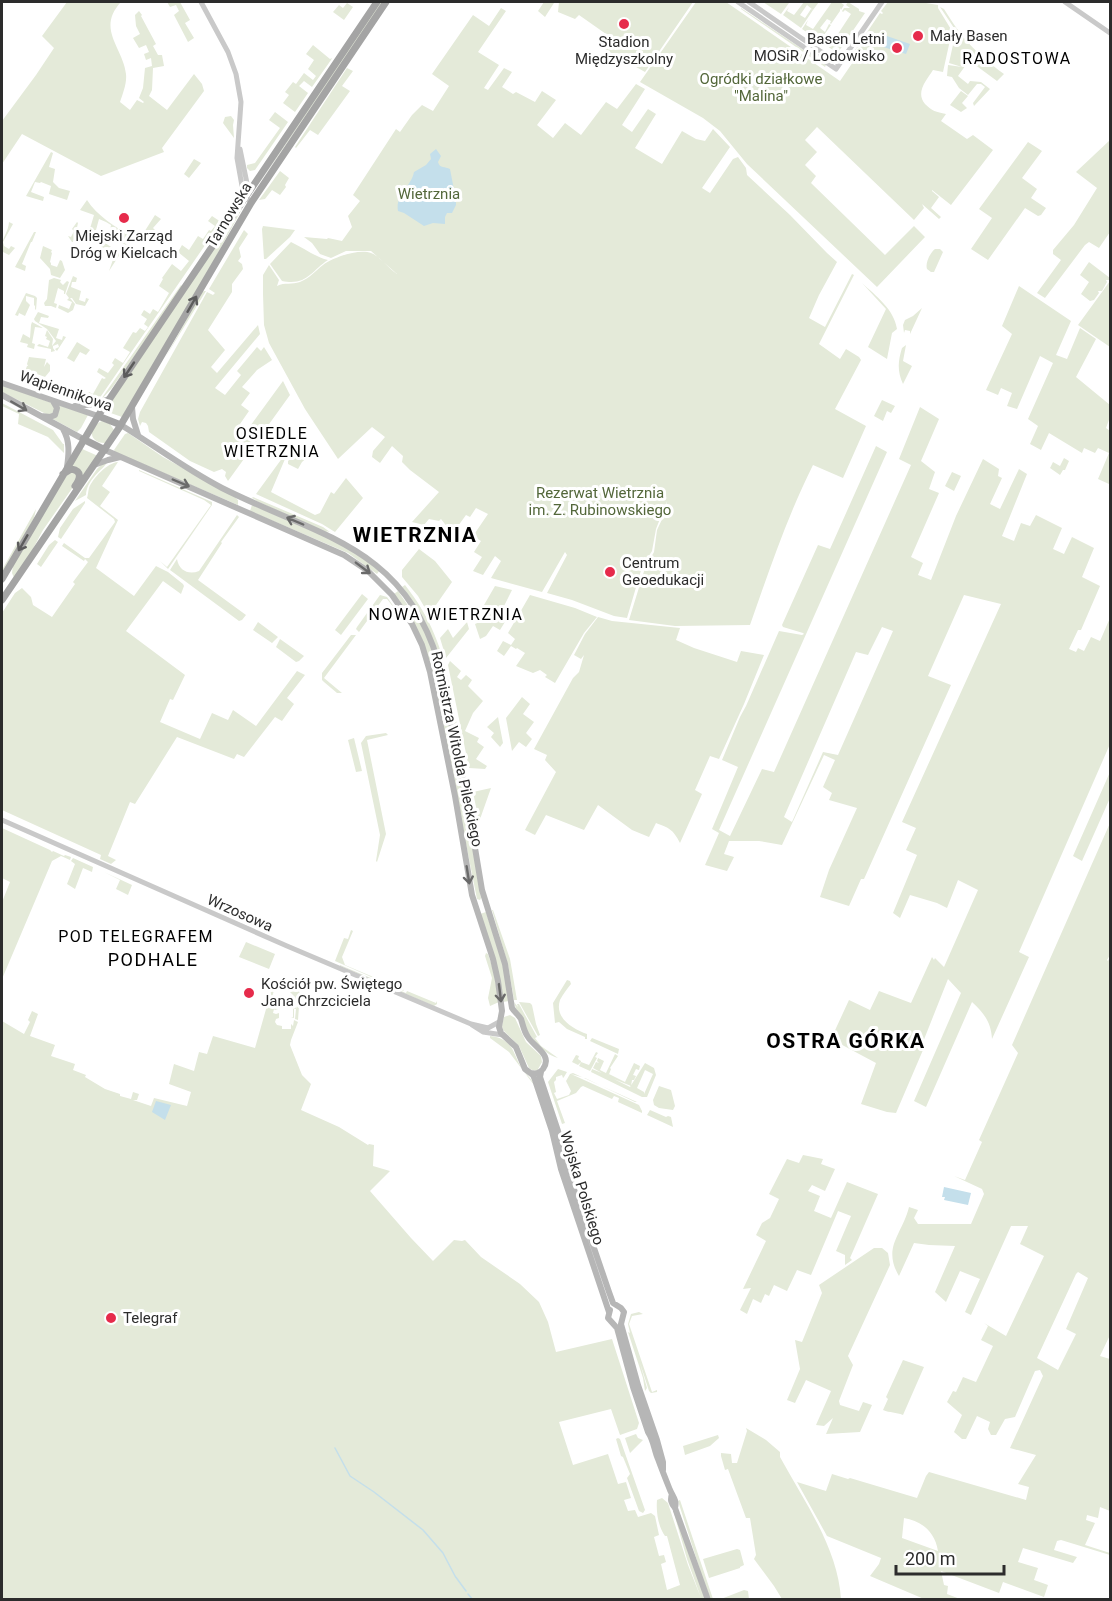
<svg xmlns="http://www.w3.org/2000/svg" width="1112" height="1601" font-family="Roboto,sans-serif">
<rect width="100%" height="100%" fill="#fff"/>
<path fill="#e4ead9" fill-rule="evenodd" d="M 67,2 L 121,2 C 96,29 123,47 126,74 C 127,83 123,93 120,102 L 130,110 L 137,100 L 143,103 L 144,102 L 139,98 L 143,88 L 145,68 L 152,66 L 151,58 L 146,60 L 144,54 L 149,52 L 146,45 L 139,48 L 133,38 L 140,34 L 136,26 L 135,15 L 139,11 L 142,15 L 141,16 L 156,44 L 153,46 L 158,55 L 162,55 L 164,66 L 153,68 L 152,90 L 149,96 L 167,110 L 194,74 L 202,84 L 204,91 L 162,148 L 164,152 L 101,176 L 22,134 L 2,164 L 2,121 L 36,75 L 54,48 L 42,36 Z
M 167,2 L 174,2 L 175,3 L 180,2 L 190,20 L 185,23 L 194,38 L 188,42 L 174,15 L 179,11 L 176,5 L 170,7 Z
M 380,2 L 383,2 L 257,187 L 365,23 Z
M 544,2 L 552,2 L 554,3 L 545,17 L 538,11 Z
M 559,2 L 693,2 L 645,72 L 599,46 L 606,34 L 579,15 L 575,19 L 558,12 Z
M 696,2 L 726,2 L 840,81 L 853,62 L 849,59 L 880,13 L 882,14 L 883,13 L 881,11 L 888,2 L 924,2 L 926,3 L 938,5 L 938,8 L 952,31 L 943,72 L 933,70 C 927,80 915,92 925,104 C 932,111 936,112 946,114 L 941,121 L 967,139 L 973,135 L 993,150 L 951,205 L 932,190 L 932,191 L 939,197 L 931,208 L 941,217 L 939,219 L 922,204 L 924,208 L 914,220 L 817,127 L 805,140 L 817,152 L 805,165 L 816,176 L 811,183 L 885,255 L 914,226 L 925,237 L 877,287 L 747,164 L 720,131 L 703,118 L 640,82 Z
M 763,2 L 788,2 L 789,3 L 781,14 Z
M 804,2 L 819,2 L 813,10 L 807,5 L 800,15 L 805,18 L 811,9 L 813,10 L 801,28 L 783,15 L 789,7 L 787,11 L 794,15 Z
M 832,2 L 840,2 L 844,5 L 841,10 L 840,8 L 840,11 L 831,24 L 830,23 L 831,21 L 827,19 L 820,28 L 825,32 L 829,24 L 831,25 L 820,41 L 802,29 L 808,20 L 806,25 L 813,29 Z
M 848,2 L 859,9 L 859,11 L 865,13 L 839,51 L 836,52 L 821,42 L 827,33 L 828,34 L 825,38 L 832,43 L 851,14 L 845,10 L 843,12 L 842,11 L 844,8 L 850,8 L 846,5 Z
M 347,3 L 353,7 L 344,20 L 333,12 L 339,5 L 343,8 Z
M 940,7 L 944,9 C 963,40 976,53 1004,74 L 997,81 L 978,67 L 968,62 L 958,76 L 968,84 L 970,81 L 981,82 L 990,89 L 974,106 L 973,103 L 985,87 L 981,84 L 977,84 L 968,95 L 959,88 L 952,77 L 947,76 L 948,65 L 962,67 L 949,63 L 956,31 Z
M 501,8 L 506,11 L 478,52 L 499,65 L 484,88 L 488,90 L 504,68 L 512,72 L 502,87 L 513,94 L 516,92 L 535,102 L 542,91 L 556,100 L 537,125 L 553,138 L 565,123 L 581,135 L 606,102 L 617,109 L 636,84 L 645,89 L 622,125 L 632,132 L 648,109 L 656,114 L 635,148 L 662,164 L 682,131 L 696,139 L 705,141 L 713,129 L 730,147 L 702,188 L 710,193 L 733,159 L 738,157 L 746,168 L 747,175 L 790,215 L 827,253 L 837,262 L 819,295 L 809,318 L 825,327 L 852,274 L 854,275 L 819,344 L 840,359 L 846,349 L 859,357 L 861,360 L 835,409 L 866,426 L 843,478 L 813,465 C 787,517 769,571 750,625 L 675,626 L 629,620 L 645,568 L 654,552 L 657,530 L 664,515 L 667,501 L 656,529 L 652,551 L 642,567 L 627,618 L 614,616 L 572,600 L 547,593 L 567,555 L 565,552 L 542,592 L 491,578 L 501,561 L 495,556 L 483,575 L 473,571 L 482,557 L 474,552 L 481,541 L 473,536 L 488,514 L 476,508 L 470,517 L 466,515 L 450,537 L 444,533 L 448,528 L 441,519 L 439,521 L 429,519 L 424,525 L 412,522 L 439,492 L 410,470 L 402,462 L 403,456 L 392,446 L 380,463 L 372,457 L 373,451 L 385,437 L 372,427 L 338,459 L 305,409 L 269,343 L 264,325 L 263,294 L 263,275 L 269,265 L 279,280 L 277,286 C 285,282 292,285 300,282 C 310,278 315,271 323,265 C 332,258 359,248 371,253 C 381,257 388,268 397,274 L 371,251 L 346,251 L 331,258 L 320,254 L 312,243 L 304,237 L 327,239 L 328,238 L 342,241 L 352,227 L 348,216 L 360,201 L 353,195 L 396,129 L 400,132 L 412,115 L 422,105 L 433,111 L 449,86 L 432,74 L 473,15 L 489,26 Z
M 741,8 L 826,65 L 825,67 L 741,9 Z
M 313,45 L 330,59 L 332,58 L 331,60 L 312,87 L 304,81 L 299,86 L 308,93 L 295,112 L 283,103 L 289,95 L 285,92 L 293,82 L 296,84 L 304,73 L 313,80 L 316,76 L 308,69 L 314,60 L 306,54 Z
M 347,68 L 353,71 L 342,86 L 350,91 L 318,135 L 310,130 L 296,148 L 295,147 Z
M 961,91 L 968,96 L 962,103 L 967,108 L 961,112 L 950,105 Z
M 275,112 L 288,122 L 255,170 L 250,171 L 247,168 L 247,165 L 255,163 L 280,128 L 269,120 Z
M 231,116 L 234,120 L 233,125 L 234,138 L 223,123 L 225,117 Z
M 1110,140 L 1110,232 L 1099,248 L 1089,242 L 1085,245 L 1045,298 L 1037,293 L 1061,260 L 1053,254 L 1053,250 L 1074,225 L 1097,188 L 1076,172 Z
M 1028,142 L 1042,151 L 1022,178 L 1037,189 L 1031,198 L 1046,208 L 1041,215 L 1038,216 L 1025,208 L 988,260 L 971,249 L 992,218 L 979,209 Z
M 51,152 L 53,153 L 49,167 L 55,169 L 53,182 L 59,188 L 70,191 L 67,200 L 49,194 L 51,186 L 41,182 L 40,183 L 35,182 L 31,192 L 44,197 L 43,201 L 26,196 Z
M 194,159 L 201,163 L 189,178 L 184,174 Z
M 280,171 L 289,178 L 285,185 L 286,187 L 280,195 L 272,190 L 265,199 L 259,200 Z
M 87,200 C 97,216 115,226 131,237 L 125,247 L 122,246 L 124,236 L 110,231 L 111,225 L 106,222 L 99,219 L 96,230 L 89,232 L 94,215 L 80,210 Z
M 241,208 L 242,209 L 213,262 L 122,417 L 105,411 Z
M 155,215 L 161,219 L 153,228 L 156,231 L 149,242 L 141,237 Z
M 212,216 L 221,222 L 99,399 L 93,402 L 84,402 L 89,392 L 93,394 L 102,378 L 104,379 L 106,378 L 97,372 L 99,368 L 108,373 L 114,365 L 112,363 L 115,358 L 123,363 L 130,352 L 123,348 L 133,332 L 136,333 L 140,328 L 145,331 L 148,327 L 144,324 L 147,319 L 141,315 L 144,310 L 150,314 L 153,309 L 158,312 L 169,293 L 159,286 L 163,279 L 162,278 L 172,264 L 181,271 L 189,261 L 178,252 L 182,245 L 189,250 L 198,236 L 203,239 L 209,230 L 211,231 L 215,226 L 208,221 Z
M 9,222 L 13,224 L 3,242 L 4,246 L 9,249 L 11,246 L 15,248 L 9,255 L 3,252 C 0,237 8,235 9,222 Z
M 77,222 L 78,223 L 76,232 L 87,236 L 85,242 L 80,242 L 79,239 L 74,239 L 73,242 L 72,242 L 68,236 L 71,237 L 74,231 L 72,229 Z
M 263,226 L 295,230 L 290,237 L 266,259 L 264,259 L 262,229 Z
M 244,230 L 248,234 L 239,248 L 241,257 L 238,261 L 242,264 L 243,269 L 232,284 L 232,292 L 208,330 L 225,350 L 211,367 L 217,373 L 258,325 L 260,334 L 215,388 L 225,395 L 241,375 L 237,371 L 257,347 L 261,351 L 264,347 L 272,360 L 257,370 L 242,387 L 250,393 L 241,405 L 249,411 L 240,424 L 248,429 L 283,381 L 290,395 L 228,481 L 225,476 L 226,472 L 222,469 L 214,472 L 190,461 L 149,432 L 148,426 L 146,423 L 142,422 L 140,426 L 138,419 L 140,412 L 207,292 L 213,295 L 215,293 L 209,289 Z
M 34,232 L 36,232 L 32,242 L 31,242 L 22,264 L 26,266 L 25,271 L 15,267 Z
M 94,234 C 104,235 102,240 108,245 C 112,248 117,249 122,251 L 109,271 L 116,251 L 106,248 L 103,257 L 98,255 L 102,243 L 90,237 Z
M 291,242 C 304,248 315,257 328,260 C 311,271 307,286 282,281 L 270,264 Z
M 43,246 L 52,250 L 51,252 L 52,253 L 50,262 L 51,263 L 51,265 L 57,267 L 60,260 L 62,261 L 65,270 L 60,278 L 51,275 L 50,269 L 40,258 Z
M 935,249 L 940,249 L 943,252 L 934,272 L 931,272 L 927,269 C 925,263 930,253 935,249 Z
M 1089,262 L 1110,278 L 1109,280 L 1106,280 L 1107,282 L 1102,291 L 1098,291 L 1099,293 L 1094,300 L 1090,301 L 1081,294 L 1089,282 L 1080,275 Z
M 73,276 L 77,278 L 76,282 L 72,282 L 71,287 L 81,291 L 79,300 L 85,302 L 86,298 L 89,299 L 85,306 L 76,304 L 72,298 L 70,298 L 75,304 L 73,310 L 68,313 L 58,308 L 59,305 L 69,309 L 72,302 L 67,300 L 69,298 L 66,294 Z
M 54,278 L 61,280 L 60,282 L 63,285 L 67,281 L 69,282 L 65,294 L 64,294 L 64,291 L 58,288 L 54,303 L 57,304 L 56,308 L 51,306 L 45,306 L 44,303 L 47,299 L 49,280 Z
M 1110,281 L 1110,347 L 1078,325 Z
M 862,283 C 876,296 894,309 897,329 L 892,333 L 887,359 L 868,347 L 886,309 Z
M 181,285 L 183,287 L 112,388 L 99,402 Z
M 1019,286 L 1071,321 L 1056,355 L 1067,359 L 1080,328 L 1096,339 L 1076,377 L 1110,405 L 1110,417 L 1106,428 L 1110,431 L 1109,484 L 1098,479 L 1109,453 L 1098,448 L 1095,453 L 1084,448 L 1082,453 L 1049,433 L 1041,450 L 1030,444 L 1038,426 L 1028,419 L 1053,363 L 1040,356 L 1017,409 L 1007,406 L 1012,393 L 1001,388 L 998,395 L 986,390 L 1012,334 L 1002,326 Z
M 204,291 L 206,291 L 165,358 L 202,292 Z
M 26,293 L 35,296 L 37,298 L 36,310 L 35,309 L 35,306 L 34,305 L 34,298 L 26,296 L 26,301 L 30,305 L 25,316 L 19,313 L 18,316 L 15,315 Z
M 922,308 L 910,334 L 910,331 L 905,330 L 904,333 L 903,325 L 905,320 L 913,316 Z
M 38,312 L 49,316 L 48,318 L 41,317 L 39,323 L 59,329 L 56,338 L 62,340 L 63,336 L 66,337 L 57,351 L 55,349 L 59,347 L 58,344 L 53,346 L 53,348 L 55,351 L 51,352 L 51,349 L 37,346 L 39,344 L 48,347 L 50,341 L 46,339 L 47,337 L 45,336 L 47,330 L 53,339 L 52,346 L 56,341 L 47,329 L 35,321 L 34,319 Z
M 32,322 L 43,328 L 35,327 L 32,343 L 35,344 L 34,349 L 27,347 L 28,344 L 20,342 L 23,334 L 30,338 L 31,325 Z
M 77,342 L 90,350 L 86,355 L 80,352 L 74,362 L 67,358 Z
M 906,345 L 903,361 L 912,366 L 903,384 C 897,371 898,361 902,348 Z
M 29,357 L 46,359 L 44,367 L 47,362 L 50,365 L 50,371 L 45,377 L 37,374 L 36,376 L 44,380 L 44,382 L 36,379 L 35,376 L 36,373 L 34,371 L 31,384 L 22,379 L 27,366 L 28,366 L 27,364 Z
M 2,385 L 52,403 L 55,408 L 54,412 L 51,414 L 46,414 L 2,392 Z
M 882,400 L 895,406 L 891,413 L 887,411 L 883,421 L 874,416 Z
M 2,403 L 53,430 L 63,444 L 64,444 L 64,453 L 48,437 L 18,424 L 19,414 L 2,406 Z
M 59,405 L 88,415 L 81,428 L 77,432 L 51,418 Z
M 920,407 L 939,419 L 921,461 L 935,472 L 929,489 L 939,493 L 911,557 L 923,563 L 918,575 L 931,580 L 956,516 L 983,459 L 999,469 L 998,476 L 1002,478 L 990,504 L 1000,509 L 1019,469 L 1027,474 L 1002,536 L 1014,541 L 1021,523 L 1030,526 L 1036,515 L 1062,528 L 1053,549 L 1064,554 L 1072,537 L 1094,548 L 1082,577 L 1100,586 L 1081,630 L 1078,630 L 1069,649 L 1076,652 L 1078,648 L 1084,651 L 1091,637 L 1100,641 L 1110,618 L 1110,744 L 1019,952 L 1029,957 L 992,1039 C 991,1022 984,1013 972,1002 L 926,1107 L 914,1101 L 961,993 L 948,979 L 921,1047 L 923,1050 L 896,1113 L 887,1112 L 861,1104 L 876,1063 L 831,1039 L 849,1000 L 870,1010 L 879,991 L 911,1003 L 932,957 L 934,960 L 935,958 L 944,967 L 978,890 L 958,880 L 947,908 L 937,903 L 910,895 L 900,918 L 893,913 L 917,855 L 906,850 L 916,828 L 902,822 L 1001,604 L 964,595 L 928,676 L 951,685 L 864,879 L 861,879 L 849,906 L 820,897 L 829,870 L 857,808 L 829,800 L 832,793 L 823,787 L 835,760 L 824,755 L 782,845 L 759,841 L 729,841 L 724,854 L 734,857 L 727,871 L 705,865 L 719,833 L 712,829 L 738,767 L 722,760 L 740,717 L 746,706 L 779,631 L 802,635 L 804,634 L 803,633 L 783,627 L 782,625 L 818,545 L 830,549 L 876,446 L 887,452 L 719,830 L 730,836 L 762,769 L 774,772 L 911,465 L 899,459 ZM 882,627 L 893,631 L 838,755 L 823,752 L 792,822 L 784,817 L 856,652 L 868,655 Z
M 102,421 L 110,424 L 114,430 L 106,443 C 88,444 88,426 102,421 Z
M 128,433 L 163,457 L 235,497 L 238,500 L 238,505 L 115,452 L 114,450 L 125,434 Z
M 80,448 L 98,456 L 81,479 L 68,468 Z
M 301,448 L 309,456 L 302,462 L 298,469 L 288,464 L 288,461 Z
M 283,457 L 285,459 L 271,492 L 315,515 L 320,513 L 331,492 L 334,494 L 346,478 L 363,498 L 335,532 L 322,524 L 256,494 Z
M 1064,458 L 1069,461 L 1065,470 L 1063,470 L 1060,475 L 1050,468 L 1053,462 L 1060,466 Z
M 118,462 L 102,486 L 110,492 L 100,506 L 118,520 L 96,568 L 134,596 L 156,566 L 168,572 L 183,584 L 184,586 L 181,594 L 163,581 L 126,631 L 185,675 L 173,700 L 170,699 L 160,722 L 200,739 L 212,713 L 228,720 L 233,710 L 256,726 L 297,671 L 305,675 L 287,698 L 294,704 L 282,721 L 275,717 L 244,757 L 237,754 L 234,759 L 177,737 L 135,804 L 130,802 L 108,856 L 116,860 L 111,864 L 100,859 L 101,855 L 2,810 L 2,613 L 15,593 L 22,588 L 31,597 L 33,605 L 52,617 L 75,584 L 73,582 L 88,562 L 85,559 L 84,561 L 62,546 L 64,543 L 85,558 L 89,558 L 115,522 L 114,519 L 87,498 C 88,495 88,492 89,488 C 93,478 107,463 118,462 Z
M 107,463 C 99,473 87,480 86,495 L 75,501 L 97,469 L 101,465 Z
M 139,470 L 212,502 L 212,505 L 168,569 L 160,561 L 167,567 L 211,505 L 204,500 L 139,471 Z
M 75,472 L 78,480 L 43,530 L 27,560 L 14,578 L 12,573 L 13,565 L 67,473 Z
M 952,472 L 961,476 L 954,491 L 945,486 Z
M 253,497 L 323,527 L 330,532 L 326,531 L 330,534 L 254,500 L 256,500 L 252,498 Z
M 85,501 L 85,503 L 61,539 L 58,537 L 60,528 L 73,509 Z
M 252,505 L 338,542 L 380,570 L 377,574 L 348,553 L 250,511 Z
M 36,509 L 34,518 L 2,575 L 2,570 Z
M 237,515 L 239,517 L 221,542 L 222,543 L 198,580 L 246,615 L 242,620 L 239,621 L 170,570 L 177,559 C 179,571 189,575 199,571 Z
M 55,540 L 58,542 L 41,567 L 37,564 L 49,545 Z
M 419,549 L 435,561 L 452,582 L 429,615 L 418,596 L 402,577 L 402,570 Z
M 405,585 C 431,618 442,648 450,688 L 446,689 C 438,649 428,619 402,587 Z
M 495,586 L 512,590 L 503,608 L 511,612 L 500,630 L 493,626 L 486,636 L 480,639 L 475,624 L 484,620 L 489,608 L 484,605 Z
M 398,591 L 424,629 L 436,660 L 466,808 L 481,898 L 480,900 L 477,899 L 432,673 L 414,624 L 394,594 Z
M 362,594 L 368,599 L 341,635 L 335,630 Z
M 380,595 L 387,597 L 401,617 L 387,599 L 383,599 L 359,632 L 356,629 L 357,627 Z
M 530,595 L 575,608 L 597,617 L 584,633 L 555,683 L 545,677 L 547,675 L 540,670 L 533,673 L 516,666 L 525,653 L 517,648 L 516,649 L 511,646 L 504,656 L 497,651 L 503,641 L 511,645 L 515,639 L 508,633 Z
M 598,617 L 612,621 L 680,628 L 676,640 L 694,648 L 737,662 L 741,651 L 764,655 L 744,704 L 719,759 L 710,756 L 695,790 L 702,794 L 680,843 C 673,829 669,828 656,823 L 649,837 L 632,830 L 598,805 L 584,830 L 546,815 L 535,835 L 525,830 L 556,772 L 545,760 L 547,755 L 534,749 L 573,678 L 579,672 L 584,655 L 581,659 L 574,655 L 585,634 Z
M 258,622 L 278,637 L 272,643 L 253,630 Z
M 467,622 L 469,629 L 446,658 L 440,638 L 448,629 L 453,638 Z
M 351,635 L 356,635 L 324,678 L 342,693 L 337,693 L 324,682 L 322,680 L 322,673 Z
M 280,639 L 304,656 L 299,661 L 296,662 L 276,647 Z
M 450,661 L 461,671 L 457,677 L 461,680 L 466,675 L 472,680 L 468,686 L 483,701 L 473,713 L 465,731 L 479,738 L 477,742 L 484,747 L 476,759 L 487,766 L 485,769 L 469,768 L 448,665 Z
M 450,691 L 467,774 L 466,774 L 459,745 L 465,774 L 447,692 Z
M 522,697 L 530,704 L 523,714 L 534,722 L 526,733 L 532,739 L 526,747 L 519,742 L 512,751 L 506,718 Z
M 498,717 L 503,743 L 500,747 L 491,737 L 494,733 L 487,727 Z
M 386,733 L 388,735 L 367,740 L 386,834 L 377,862 L 376,861 L 380,835 L 361,743 L 366,736 Z
M 354,738 L 362,771 L 356,772 L 348,740 Z
M 1110,772 L 1110,798 L 1082,861 L 1073,856 Z
M 469,782 L 479,837 L 476,838 L 466,783 Z
M 491,788 L 479,822 L 473,792 Z
M 1110,823 L 1110,955 L 1107,960 L 1108,961 L 1110,957 L 1110,1335 L 1100,1356 L 1110,1359 L 1110,1511 L 1100,1507 L 1098,1518 L 1087,1515 L 1086,1520 L 1095,1523 L 1085,1545 L 1110,1553 L 1110,1555 L 1061,1540 L 1057,1541 L 1054,1550 L 1077,1557 L 1073,1563 L 1023,1548 L 1018,1562 L 1038,1568 L 1034,1580 L 1048,1585 L 1044,1597 L 1003,1582 L 999,1593 L 941,1571 L 944,1585 L 948,1586 L 947,1594 L 960,1599 L 924,1599 L 870,1576 L 879,1564 L 881,1558 L 827,1536 L 797,1482 L 826,1491 L 832,1474 L 848,1479 L 850,1478 L 917,1498 L 926,1476 L 929,1472 L 1026,1500 L 1029,1487 L 1018,1484 L 1036,1455 L 1010,1448 L 1043,1376 L 1040,1370 L 1035,1371 L 1015,1417 L 1005,1419 L 996,1435 L 991,1435 L 988,1429 L 990,1422 L 977,1416 L 966,1439 L 962,1439 L 954,1432 L 962,1415 L 947,1402 L 953,1391 L 956,1392 L 963,1377 L 976,1382 L 993,1346 L 981,1340 L 988,1326 L 984,1323 L 1006,1336 L 1044,1256 L 1020,1244 L 1028,1226 L 1011,1226 L 971,1315 L 965,1312 L 980,1279 L 960,1271 L 946,1302 L 935,1292 L 955,1246 L 929,1245 L 914,1243 L 899,1276 C 882,1247 902,1235 909,1207 L 918,1210 L 914,1218 L 918,1224 L 971,1224 L 984,1194 L 982,1189 L 954,1176 L 965,1180 L 982,1142 L 979,1140 L 1018,1053 L 1012,1045 ZM 1078,1272 L 1088,1278 L 1066,1329 L 1076,1334 L 1058,1370 L 1037,1358 L 1076,1274 ZM 904,1518 C 922,1521 935,1532 938,1551 L 902,1538 Z
M 2,828 L 50,850 L 52,852 L 53,851 L 64,856 L 65,855 L 71,857 L 70,860 L 61,856 L 52,861 L 2,979 L 2,902 L 10,882 L 2,878 Z
M 73,858 L 93,867 L 92,872 L 83,868 L 75,889 L 67,884 L 75,864 L 71,861 Z
M 104,872 L 132,885 L 128,895 L 116,889 L 120,880 Z
M 492,910 L 493,910 L 510,959 L 517,1000 L 514,1000 L 508,965 Z
M 486,912 L 503,965 L 509,1001 L 503,1002 L 480,914 Z
M 351,930 L 353,931 L 342,957 L 345,965 L 404,990 L 403,991 L 335,961 L 344,938 L 348,939 Z
M 246,942 L 275,954 L 269,969 L 239,957 Z
M 486,953 L 488,954 L 493,969 L 499,1002 L 490,1006 L 488,998 L 492,978 L 485,956 Z
M 340,965 L 406,993 L 407,991 L 436,1003 L 437,1001 L 437,1004 L 434,1006 L 340,966 Z
M 567,980 L 570,981 L 571,984 C 567,989 563,994 560,1000 C 554,1018 573,1029 587,1034 L 587,1039 L 585,1039 L 585,1037 L 567,1029 L 559,1022 L 555,1023 L 553,1003 Z
M 274,981 L 281,983 L 282,987 L 275,987 L 270,1004 L 275,1008 L 278,998 L 282,995 L 292,1002 L 291,1005 L 275,1010 L 274,1009 L 273,1013 L 276,1014 L 279,1013 L 279,1018 L 276,1019 L 275,1022 L 277,1025 L 282,1026 L 282,1029 L 291,1029 L 291,1024 L 293,1026 L 294,1020 L 298,1022 L 291,1040 L 290,1045 L 302,1075 L 311,1084 L 301,1110 L 339,1127 L 368,1145 L 369,1144 L 374,1145 L 373,1166 L 390,1171 L 370,1191 L 411,1238 L 433,1261 L 454,1240 L 462,1241 L 465,1240 L 481,1257 L 520,1284 L 539,1302 L 548,1322 L 556,1352 L 612,1339 L 639,1423 L 637,1429 L 620,1435 L 611,1409 L 559,1422 L 573,1465 L 608,1454 L 618,1484 L 626,1482 L 631,1498 L 624,1500 L 628,1511 L 635,1510 L 638,1517 L 651,1513 L 655,1516 L 659,1535 L 654,1537 L 659,1556 L 664,1555 L 666,1562 L 661,1564 L 667,1590 L 680,1585 L 667,1536 L 665,1536 C 658,1526 656,1512 657,1500 L 662,1498 L 668,1503 L 688,1565 L 701,1598 L 687,1559 L 671,1503 L 706,1599 L 2,1599 L 2,1021 L 24,1034 L 30,1022 L 28,1020 L 32,1011 L 38,1014 L 30,1036 L 55,1045 L 51,1056 L 75,1064 L 73,1070 L 86,1075 L 85,1077 L 105,1089 L 120,1094 L 120,1096 L 131,1099 L 133,1092 L 139,1094 L 137,1100 L 133,1100 L 151,1106 L 154,1098 L 187,1106 L 191,1092 L 169,1084 L 174,1064 L 194,1071 L 199,1052 L 207,1054 L 213,1036 L 255,1048 Z
M 286,986 L 298,990 L 300,993 L 298,1020 L 295,1019 L 296,1009 L 294,1009 L 294,1018 L 291,1017 L 293,1017 L 293,1007 L 296,1006 L 297,1009 L 297,1003 L 294,1000 L 295,997 L 287,989 L 284,990 Z
M 514,1002 L 518,1007 L 517,1004 L 519,1004 L 537,1037 L 535,1038 L 541,1046 L 558,1058 C 538,1053 519,1022 514,1002 Z
M 519,1002 L 530,1003 L 532,1005 L 536,1024 L 540,1035 L 538,1036 Z
M 510,1015 L 515,1018 L 526,1042 L 541,1056 L 542,1062 L 537,1071 L 532,1070 L 529,1068 L 519,1046 L 503,1030 L 502,1026 L 504,1017 Z
M 490,1036 C 514,1039 512,1052 522,1069 C 526,1075 531,1077 534,1085 L 509,1052 L 490,1038 Z
M 592,1038 L 619,1049 L 618,1054 L 590,1041 Z
M 596,1052 L 598,1053 L 595,1057 L 597,1058 L 590,1071 L 579,1066 L 581,1062 L 578,1065 L 572,1062 L 576,1055 L 579,1056 L 578,1059 L 581,1061 L 581,1062 L 589,1065 Z
M 615,1054 L 618,1056 L 610,1068 L 611,1069 L 608,1077 L 609,1074 L 625,1082 L 634,1063 L 640,1066 L 639,1070 L 636,1069 L 633,1075 L 636,1076 L 634,1080 L 632,1080 L 631,1086 L 614,1079 L 630,1087 L 645,1063 L 654,1068 L 656,1075 L 647,1097 L 642,1097 L 591,1072 L 592,1069 L 602,1073 L 593,1068 L 596,1062 L 599,1063 L 597,1061 L 598,1058 L 604,1061 L 600,1070 L 606,1073 ZM 645,1070 L 653,1074 L 644,1094 L 644,1092 L 637,1088 Z
M 558,1069 L 567,1072 L 564,1077 L 563,1078 L 562,1075 L 556,1077 L 556,1080 L 554,1082 L 556,1092 L 554,1093 L 557,1099 L 569,1095 L 571,1091 L 566,1081 L 570,1074 L 573,1073 L 637,1102 L 635,1102 L 585,1078 L 571,1074 L 639,1105 L 642,1111 L 642,1113 L 618,1102 L 619,1098 L 614,1096 L 612,1099 L 583,1086 L 581,1087 L 576,1093 L 557,1101 L 565,1123 L 562,1124 L 548,1082 Z
M 659,1086 L 671,1090 L 675,1106 L 673,1110 L 659,1108 L 654,1105 L 653,1100 Z
M 650,1110 L 666,1117 L 668,1116 L 671,1117 L 673,1127 L 647,1115 Z
M 803,1155 L 823,1159 L 821,1164 L 835,1169 L 825,1191 L 812,1185 L 808,1191 L 820,1196 L 814,1211 L 831,1218 L 847,1182 L 878,1194 L 850,1258 L 852,1260 L 845,1265 L 845,1255 L 836,1251 L 851,1216 L 838,1211 L 811,1275 L 797,1270 L 787,1291 L 774,1285 L 769,1296 L 765,1294 L 761,1303 L 753,1299 L 747,1314 L 740,1310 L 751,1288 L 743,1289 L 766,1241 L 756,1235 L 762,1223 L 770,1218 L 779,1199 L 769,1194 L 787,1159 L 799,1163 Z
M 874,1248 L 882,1248 L 888,1253 L 890,1265 L 848,1356 L 853,1365 L 839,1401 L 840,1405 L 859,1411 L 863,1402 L 872,1405 L 860,1432 L 826,1434 L 833,1418 L 824,1426 L 816,1425 L 831,1391 L 806,1380 L 795,1403 L 787,1400 L 800,1369 L 795,1340 L 802,1342 L 822,1293 L 819,1285 Z
M 639,1312 L 643,1314 L 632,1316 L 629,1324 L 652,1392 L 657,1390 L 657,1392 L 651,1393 L 649,1391 L 640,1363 L 647,1388 L 645,1391 L 643,1378 L 628,1332 L 630,1333 L 628,1324 L 631,1314 Z
M 903,1360 L 924,1367 L 903,1415 C 896,1412 890,1413 883,1410 L 888,1399 L 886,1397 Z
M 746,1428 L 766,1440 L 780,1452 L 780,1457 C 804,1501 838,1548 841,1599 L 782,1599 L 774,1586 L 754,1559 L 756,1555 L 750,1518 L 746,1518 L 728,1469 L 725,1470 L 721,1456 L 721,1453 L 731,1454 L 732,1463 L 737,1463 L 747,1431 Z
M 636,1434 L 638,1438 L 643,1440 L 630,1453 L 625,1438 Z
M 718,1435 L 719,1438 L 710,1446 L 685,1455 L 683,1446 Z
M 618,1438 L 620,1439 L 645,1510 L 643,1513 L 639,1511 L 627,1478 L 630,1474 L 623,1457 L 621,1456 L 616,1439 Z
M 680,1500 L 713,1599 L 711,1599 L 707,1592 L 678,1501 Z
M 737,1549 L 740,1550 L 744,1565 L 740,1567 L 740,1568 L 709,1578 L 703,1559 Z
M 744,1590 L 748,1591 L 749,1599 L 721,1599 Z"/>
<path fill="#c4dfeb" d="M 884,35 L 910,44 L 906,54 L 880,46 Z
M 436,149 L 441,156 L 438,162 C 440,169 445,166 450,169 L 456,200 L 456,205 L 452,213 L 447,213 L 445,217 L 445,224 L 433,223 L 424,226 L 404,213 L 398,211 C 395,195 411,187 414,172 L 426,165 L 431,159 L 430,154 Z
M 156,1101 L 171,1105 L 165,1120 L 152,1112 Z
M 944,1187 L 971,1193 L 968,1205 L 944,1200 L 945,1197 L 942,1197 Z"/>
<g fill="none" stroke-linecap="round" stroke-linejoin="round">
<path stroke="#c4dfeb" stroke-width="1.5" d="M 335,1448 L 350,1476 L 374,1492 L 423,1530 L 443,1553 L 455,1576 L 466,1591
M 468,1594 L 473,1600"/>
<path stroke="#c9c9c9" stroke-width="5" d="M 201,2 L 228,52 L 236,74 L 241,102 L 237,158 L 242,186 L 246,197 L 251,203
M 738,2 L 836,69 L 882,2
M 749,2 L 839,64
M 1065,2 L 1110,33
M 240,149 L 249,193
M 2,820 L 287,946 L 471,1024 L 488,1028 L 499,1022
M 472,1025 L 483,1032 L 503,1035"/>
<path stroke="#b6b6b6" stroke-width="6" d="M 2,383 L 98,416
M 2,395 L 83,439
M 75,406 L 95,404 L 109,399
M 132,407 L 133,419 L 138,435
M 41,416 L 50,417 L 55,415 L 57,408 L 53,401
M 121,425 C 155,446 187,470 222,488 C 317,536 403,545 438,661 L 466,794 L 482,890 L 505,964 L 512,1008 C 515,1013 518,1014 521,1019 C 523,1025 524,1032 528,1037 C 535,1048 553,1055 543,1069 C 539,1074 536,1074 530,1073
M 63,429 C 70,441 69,453 67,467
M 105,450 L 344,555 L 368,571 L 392,595 L 412,624 L 422,645 L 430,672 L 455,796 L 472,895 L 493,959 L 498,981 L 502,1011 L 499,1027 L 501,1033 L 516,1047 L 525,1069 L 533,1075 L 535,1080 L 552,1131 L 561,1169 L 609,1312
M 94,465 L 108,460 L 120,457
M 541,1072 L 540,1077 L 558,1131 L 565,1163 L 609,1292 L 613,1303 L 621,1308 L 624,1312 L 621,1324 L 638,1385 L 657,1440 L 663,1462 L 663,1470
M 610,1310 L 608,1318 L 617,1328 L 633,1387 L 648,1432 C 654,1441 654,1450 658,1459 C 662,1470 666,1480 670,1490 C 673,1497 677,1500 675,1508
M 672,1494 C 670,1500 671,1503 675,1508 L 708,1600"/>
<path stroke="#a4a4a4" stroke-width="7" d="M 98,416 L 121,425
M 83,439 L 105,450
M 63,474 L 71,469 C 83,471 80,479 75,486
M 2,579 L 98,416 L 377,2
M 2,600 L 119,428 L 251,203 L 386,2"/>
</g>
<defs><path id="oneway-shaft" d="M-6 0H5M1.5-3L5.5 0L1.5 3" fill="none" stroke-width="1.6" stroke-linecap="round" stroke-linejoin="round" transform="scale(1.5)"/></defs>
<g stroke="#5c5c5c">
<use href="#oneway-shaft" transform="translate(192 304) rotate(-60)"/>
<use href="#oneway-shaft" transform="translate(129 370) rotate(124)"/>
<use href="#oneway-shaft" transform="translate(23 543) rotate(120)"/>
</g>
<g stroke="#6a6a6a">
<use href="#oneway-shaft" transform="translate(19 406) rotate(30)"/>
<use href="#oneway-shaft" transform="translate(181 483) rotate(23)"/>
<use href="#oneway-shaft" transform="translate(295 521) rotate(-157)"/>
<use href="#oneway-shaft" transform="translate(363 568) rotate(37)"/>
<use href="#oneway-shaft" transform="translate(468 875) rotate(81)"/>
<use href="#oneway-shaft" transform="translate(500 993) rotate(83)"/>
</g>
<g fill="#e62b4b" stroke="#fff" stroke-width="2">
<circle cx="624" cy="24" r="6"/>
<circle cx="918" cy="36" r="6"/>
<circle cx="897" cy="48" r="6"/>
<circle cx="124" cy="218" r="6"/>
<circle cx="610" cy="572" r="6"/>
<circle cx="249" cy="993" r="6"/>
<circle cx="111" cy="1318" r="6"/>
</g>
<g text-anchor="middle" dominant-baseline="central" stroke-width="6" stroke-linejoin="round" paint-order="stroke">
<g font-size="15" fill="#2c2c2c" stroke="#fff" text-anchor="start">
<text x="930" y="36">Mały Basen</text>
<text x="885" y="39" text-anchor="end">Basen Letni<tspan x="885" dy="17">MOSiR / Lodowisko</tspan></text>
<text x="624" y="42" text-anchor="middle">Stadion<tspan x="624" dy="17">Międzyszkolny</tspan></text>
<text x="124" y="236" text-anchor="middle">Miejski Zarząd<tspan x="124" dy="17">Dróg w Kielcach</tspan></text>
<text x="622" y="563">Centrum<tspan x="622" dy="17">Geoedukacji</tspan></text>
<text x="261" y="984">Kościół pw. Świętego<tspan x="261" dy="17">Jana Chrzciciela</tspan></text>
<text x="123" y="1318">Telegraf</text>
</g>
<g font-size="15" fill="#53673a" stroke="#fff">
<text x="761" y="79">Ogródki działkowe<tspan x="761" dy="17">"Malina"</tspan></text>
<text x="429" y="194">Wietrznia</text>
<text x="600" y="493">Rezerwat Wietrznia<tspan x="600" dy="17">im. Z. Rubinowskiego</tspan></text>
</g>
<g font-size="15" fill="#2c2c2c" stroke="#fff">
<text transform="translate(229 215) rotate(-59)">Tarnowska</text>
<text transform="translate(66 391) rotate(19)">Wapiennikowa</text>
<text transform="translate(457 749) rotate(78)">Rotmistrza Witolda Pileckiego</text>
<text transform="translate(240 913) rotate(24)">Wrzosowa</text>
<text transform="translate(582 1188) rotate(73)">Wojska Polskiego</text>
</g>
<g font-size="16" letter-spacing="1.5" fill="#000" stroke="#fff">
<text x="1017" y="58">RADOSTOWA</text>
<text x="272" y="433">OSIEDLE<tspan x="272" dy="18">WIETRZNIA</tspan></text>
<text x="446" y="614">NOWA WIETRZNIA</text>
<text x="136" y="936">POD TELEGRAFEM</text>
</g>
<g font-size="18" letter-spacing="1.5" fill="#000" stroke="#fff">
<text x="153" y="959">PODHALE</text>
</g>
<g font-size="21" font-weight="bold" letter-spacing="1.5" fill="#000" stroke="#fff">
<text x="415" y="535">WIETRZNIA</text>
<text x="846" y="1041">OSTRA GÓRKA</text>
</g>
</g>
<rect width="1112" height="1601" fill="none" stroke="#2c2c2c" stroke-width="6"/>
<path d="M896 1565v9h108v-9" fill="none" stroke="#2c2c2c" stroke-width="3"/>
<text x="905" y="1565" font-size="18" fill="#2c2c2c" stroke="#ffffff" stroke-width="4.5" paint-order="stroke">200 m</text>
</svg>
